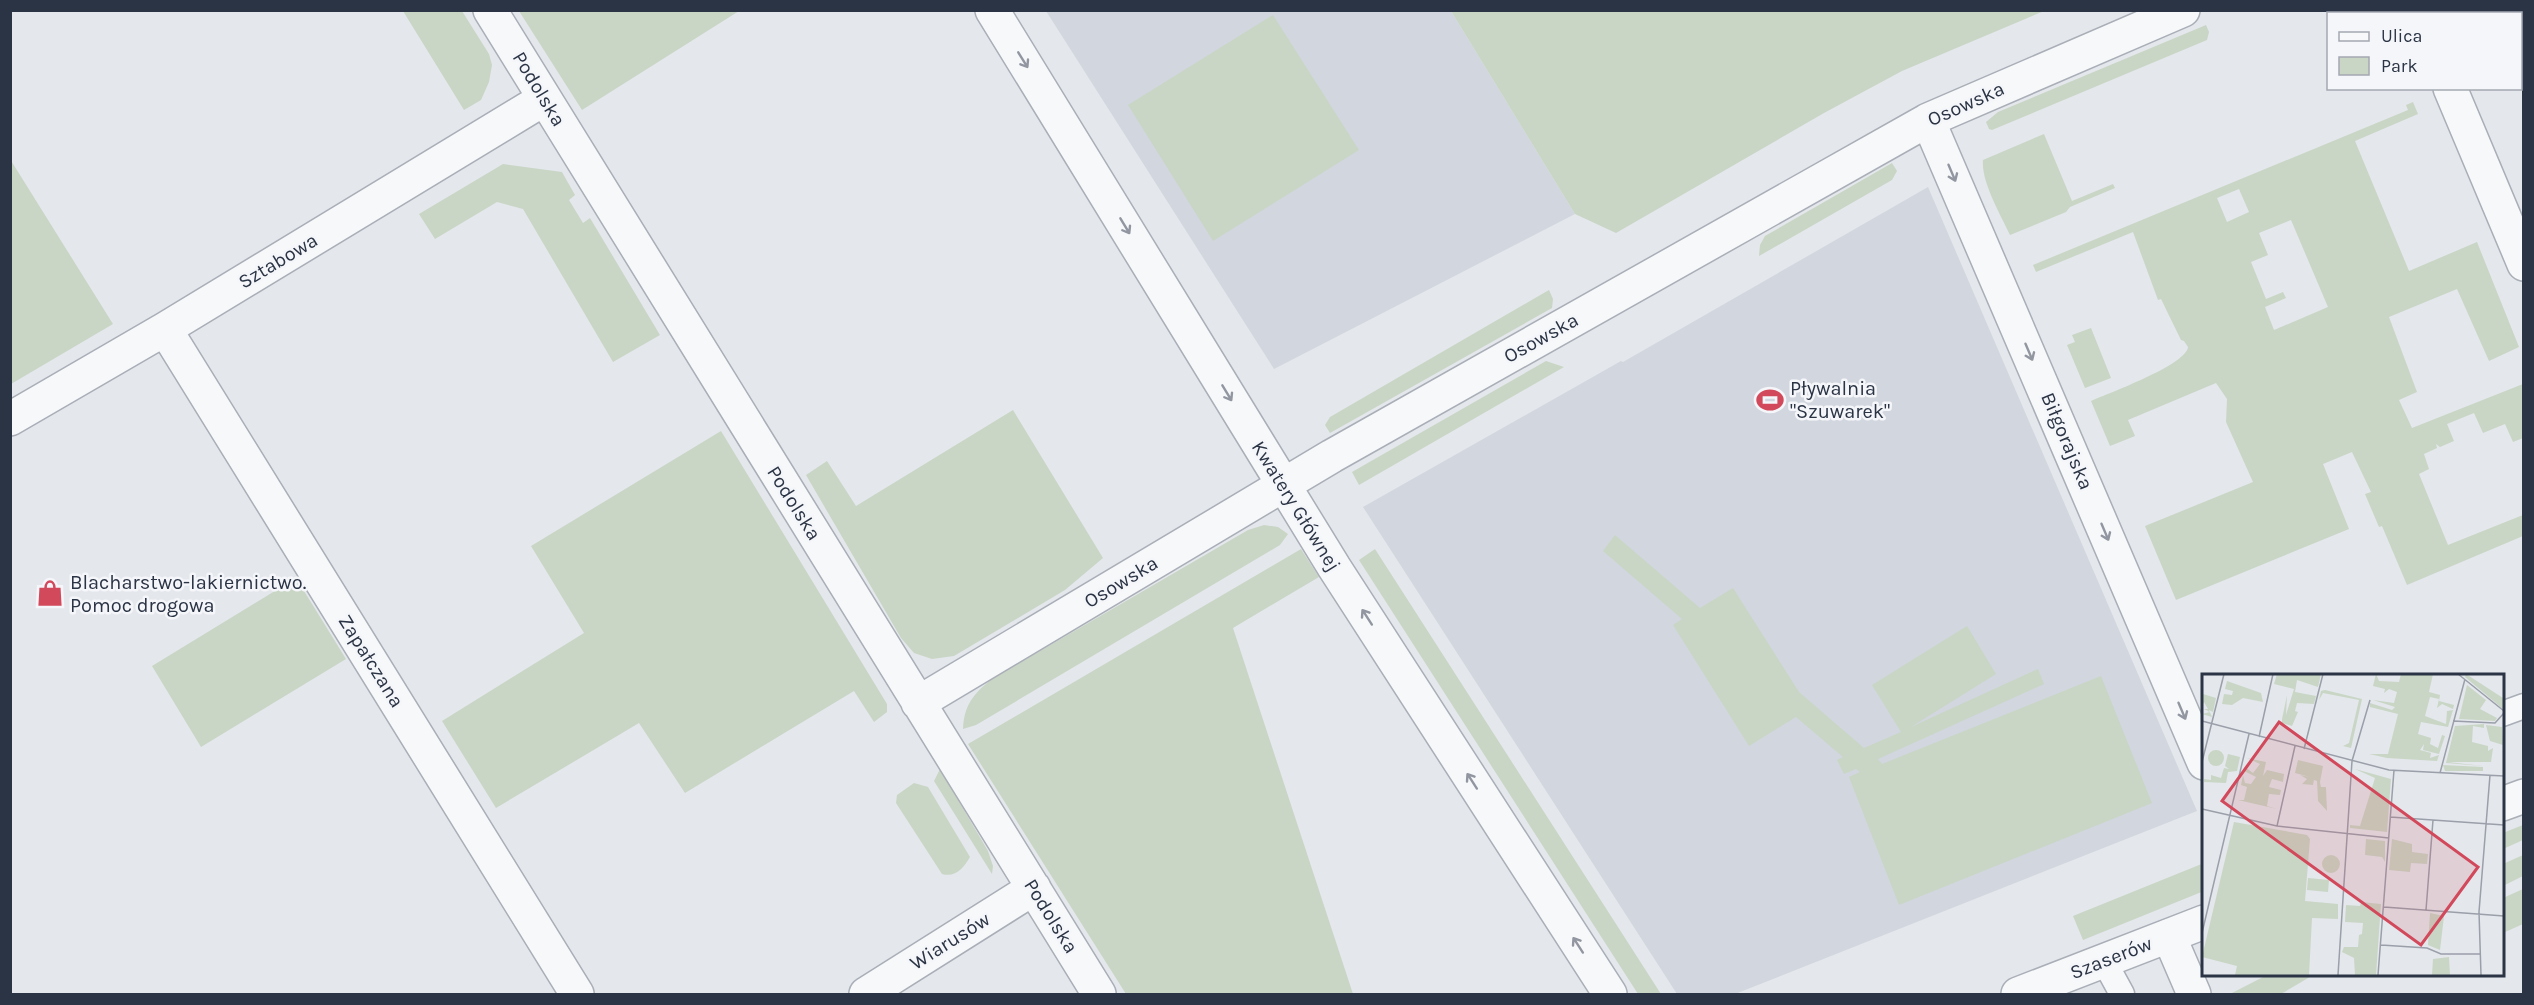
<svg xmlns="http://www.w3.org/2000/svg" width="2534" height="1005" font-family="Karla,sans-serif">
<rect width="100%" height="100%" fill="#e4e7ec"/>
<path fill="#d2d6de" d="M 1046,11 L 1451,11 L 1575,214 L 1274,369 Z
M 1928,187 L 2197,811 L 1735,994 L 1677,994 L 1363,507 L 1621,361 L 1623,362 Z"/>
<path fill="#c9d6c5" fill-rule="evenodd" d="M 2340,10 L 2382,11 L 2383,13 L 2333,13 Z
M 403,11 L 462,11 L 489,54 L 492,65 L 489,82 L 481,100 L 464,110 Z
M 519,11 L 739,11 L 582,110 Z
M 1451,11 L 2044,11 L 1902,71 L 1824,113 L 1616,233 L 1575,214 Z
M 1273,15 L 1359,150 L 1213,241 L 1128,105 Z
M 2206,25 L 2209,32 L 2207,40 L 1992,130 L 1989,129 L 1986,122 L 1998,112 Z
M 2413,102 L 2418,114 L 2355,141 L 2409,271 L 2477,242 L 2519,347 L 2489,361 L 2457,289 L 2389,317 L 2417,392 L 2399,400 L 2412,428 L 2523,384 L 2523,438 L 2513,442 L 2505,424 L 2483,433 L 2474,413 L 2447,424 L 2454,441 L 2440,447 L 2436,444 L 2437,448 L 2424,454 L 2429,469 L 2419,474 L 2448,545 L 2523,515 L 2523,536 L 2407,585 L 2382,526 L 2379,527 L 2365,494 L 2371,492 L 2352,452 L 2323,464 L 2349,529 L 2176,600 L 2145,526 L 2253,482 L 2226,422 L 2227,399 L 2216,383 L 2128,420 L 2135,436 L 2110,446 L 2091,401 C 2109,393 2186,365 2188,347 L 2184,341 L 2181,340 L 2161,299 L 2158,300 L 2133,232 L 2036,272 L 2033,265 L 2408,110 L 2406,105 ZM 2239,189 L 2249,212 L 2227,222 L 2217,198 ZM 2291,220 L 2328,307 L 2274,330 L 2265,307 L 2286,298 L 2283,292 L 2266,299 L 2251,262 L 2268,255 L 2259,233 Z
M 2044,134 L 2072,201 L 2113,184 L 2115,188 L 2070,207 L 2066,212 L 2010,235 C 2001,215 1981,182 1983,160 Z
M 10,159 L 113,324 L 11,384 L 10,384 Z
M 1892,163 L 1897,171 L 1892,180 L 1759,256 L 1760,245 L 1765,236 Z
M 503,164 L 562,172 L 575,195 L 569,200 L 583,223 L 590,218 L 660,335 L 613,362 L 523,209 L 497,202 L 435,239 L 419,214 Z
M 1549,290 L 1553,299 L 1552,308 L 1330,433 L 1325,425 L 1330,417 Z
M 2091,328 L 2111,378 L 2085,388 L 2067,345 L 2075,342 L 2072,335 Z
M 1546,361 L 1564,367 L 1359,485 L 1352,472 Z
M 1013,410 L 1103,558 L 1065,590 L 954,656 L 932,659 L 914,653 L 901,638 L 806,475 L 827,461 L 856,506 Z
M 721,431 L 887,704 L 887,712 L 874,722 L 854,691 L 685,793 L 639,723 L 496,808 L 442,721 L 584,633 L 531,546 Z
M 1264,525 L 1278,527 L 1288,534 L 1280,545 L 976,725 L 963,729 C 964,705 974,693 992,679 L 1248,530 Z
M 1615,535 L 1700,608 L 1733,588 L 1799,692 L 1864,748 L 1901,732 L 1872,685 L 1967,626 L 1996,674 L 1911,727 L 2038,669 L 2044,684 L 1878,759 L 1882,764 L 2101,676 L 2152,803 L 1899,905 L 1849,777 L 1860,772 L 1856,769 L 1844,774 L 1837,760 L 1843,757 L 1796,717 L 1749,746 L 1673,625 L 1682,619 L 1603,551 Z
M 1301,549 L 1319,577 L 1233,628 L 1353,994 L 1126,994 L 968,744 Z
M 1375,549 L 1661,994 L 1638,994 L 1359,560 Z
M 296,578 L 346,659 L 201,747 L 152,666 Z
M 940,769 L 988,851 L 993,866 L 992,874 L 934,781 Z
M 914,783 L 928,787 L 970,857 C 964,867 956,878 942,874 L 896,803 L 897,795 Z
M 2523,825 L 2523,840 L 2503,849 L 2503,833 Z
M 2523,855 L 2523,876 L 2503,886 L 2503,864 Z
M 2204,863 L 2204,891 L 2083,940 L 2073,916 Z
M 2523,889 L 2523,924 L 2503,933 L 2503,898 Z
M 2269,974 L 2315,974 L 2281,994 L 2230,994 Z"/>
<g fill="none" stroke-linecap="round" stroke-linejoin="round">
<defs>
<path id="service" d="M 2502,714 L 2524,706
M 2104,961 L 2122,994"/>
<path id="minor" d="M 490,10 L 1099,994
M 992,10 L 1334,567 L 1610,994
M 2417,10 L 2418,14
M 2450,88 L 2524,264
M 1928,120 L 2204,763
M 165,329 L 577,994
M 10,419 L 165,329 L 544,99
M 918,703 L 1332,456 L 1928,120 L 2183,10
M 2169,936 L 2194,994
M 866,994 L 1034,888"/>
<path id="tertiary" d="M 2502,804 L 2524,796
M 2018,994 L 2204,922"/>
</defs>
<use href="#service" stroke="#a9aeb7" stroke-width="27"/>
<use href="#minor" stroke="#a9aeb7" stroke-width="36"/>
<use href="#tertiary" stroke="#a9aeb7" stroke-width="36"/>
<use href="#service" stroke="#f7f8fa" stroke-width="24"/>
<use href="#minor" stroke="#f7f8fa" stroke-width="33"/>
<use href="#tertiary" stroke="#f7f8fa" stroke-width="33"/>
</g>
<defs><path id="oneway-shaft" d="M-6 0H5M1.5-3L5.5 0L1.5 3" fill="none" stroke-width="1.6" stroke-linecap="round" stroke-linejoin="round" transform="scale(1.5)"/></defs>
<g stroke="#9196a0">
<use href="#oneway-shaft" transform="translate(1023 60) rotate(58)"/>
<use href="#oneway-shaft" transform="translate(1952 173) rotate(67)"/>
<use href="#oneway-shaft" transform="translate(1125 226) rotate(59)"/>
<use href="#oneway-shaft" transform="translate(2029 352) rotate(67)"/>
<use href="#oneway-shaft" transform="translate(1227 393) rotate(59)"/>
<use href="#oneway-shaft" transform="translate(2105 532) rotate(67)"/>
<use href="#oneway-shaft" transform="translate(1367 617) rotate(-123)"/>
<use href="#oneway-shaft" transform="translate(2182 711) rotate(67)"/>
<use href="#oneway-shaft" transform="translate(1472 781) rotate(-123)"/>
<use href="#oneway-shaft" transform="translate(1578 945) rotate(-123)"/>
</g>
<defs>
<symbol id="stadium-bare" viewBox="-9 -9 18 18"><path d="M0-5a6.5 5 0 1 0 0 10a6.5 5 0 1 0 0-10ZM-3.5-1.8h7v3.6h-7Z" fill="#d1495b" stroke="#f4f6f9" stroke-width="2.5" paint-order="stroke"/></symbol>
<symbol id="shop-bare" viewBox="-9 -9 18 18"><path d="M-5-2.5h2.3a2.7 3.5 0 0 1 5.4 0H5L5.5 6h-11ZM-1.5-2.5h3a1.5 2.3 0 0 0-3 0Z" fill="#d1495b" stroke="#f4f6f9" stroke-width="2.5" paint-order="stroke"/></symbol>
</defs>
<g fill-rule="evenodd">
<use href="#stadium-bare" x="1751" y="381" width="38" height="38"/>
<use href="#shop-bare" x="31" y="574" width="38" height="38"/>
</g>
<g text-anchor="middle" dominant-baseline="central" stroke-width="5" stroke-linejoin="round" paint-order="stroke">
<g font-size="20" fill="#2b3445" stroke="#f4f6f9">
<text transform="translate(539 89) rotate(59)">Podolska</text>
<text transform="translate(1966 104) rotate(-24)">Osowska</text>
<text transform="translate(278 261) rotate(-31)">Sztabowa</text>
<text transform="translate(1541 338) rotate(-29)">Osowska</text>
<text transform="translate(2067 441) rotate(67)">Biłgorajska</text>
<text transform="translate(794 503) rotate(58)">Podolska</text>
<text transform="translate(1296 506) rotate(58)">Kwatery Głównej</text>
<text transform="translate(1121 582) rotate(-31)">Osowska</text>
<text transform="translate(371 661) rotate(58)">Zapałczana</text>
<text transform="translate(1051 916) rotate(58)">Podolska</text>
<text transform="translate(950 941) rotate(-32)">Wiarusów</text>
<text transform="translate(2111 958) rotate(-21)">Szaserów</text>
</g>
<g font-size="20" fill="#2b3445" stroke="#f4f6f9" text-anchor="start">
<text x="1790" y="388">Pływalnia<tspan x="1790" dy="23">"Szuwarek"</tspan></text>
<text x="70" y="582">Blacharstwo-lakiernictwo.<tspan x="70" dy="23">Pomoc drogowa</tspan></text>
</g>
</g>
<g transform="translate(2202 674)">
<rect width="302" height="302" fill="#e4e7ec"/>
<path d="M 75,0 L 119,0 L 116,13 L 95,6 L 93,18 L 114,22 L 112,30 L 95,29 L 93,37 L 96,38 L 90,52 L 80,49 L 80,45 L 85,21 L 84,41 L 92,15 L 72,10 ZM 174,0 L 177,7 L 197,8 L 199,0 L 237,0 L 231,0 L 227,18 L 238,21 L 237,27 L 252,31 L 251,35 L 240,30 L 235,34 L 237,25 L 228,23 L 223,42 L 244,50 L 245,37 L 251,36 L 246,53 L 219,48 L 216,60 L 229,64 L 228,70 L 236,74 L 240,61 L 243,62 L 237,80 L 221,76 L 222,70 L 218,76 L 229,79 L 228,84 L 237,81 L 235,87 L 185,84 L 167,80 L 186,80 L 196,40 L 168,33 L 168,29 L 190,36 L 193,33 L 171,26 L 192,29 L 195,18 L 187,15 L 182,19 L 183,15 L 171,12 ZM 264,0 L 301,24 L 301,35 L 263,3 ZM 25,7 L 59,19 L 61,28 L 41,24 L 30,31 L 20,30 L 22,20 L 30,21 L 31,17 L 23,15 ZM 0,10 L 1,20 L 14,24 L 11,38 L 7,36 L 10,43 L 0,40 L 8,38 L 2,35 L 6,35 L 2,28 L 0,33 ZM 265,11 L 284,26 L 278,35 L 295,44 L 293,47 L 257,45 ZM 123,16 L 160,25 L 149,74 L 141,72 L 147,69 L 157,26 L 121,19 L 117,26 L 119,17 ZM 282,50 L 282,54 L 271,52 L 270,68 L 286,72 L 286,77 L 291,74 L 289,88 L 246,88 L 281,92 L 244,89 L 253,52 ZM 284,51 L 300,53 L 301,71 L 288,67 ZM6 84a8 8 0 1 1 16 0a8 8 0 1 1-16 0ZM 26,80 L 38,83 L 35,97 L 26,98 L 24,109 L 2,108 L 2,105 L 9,106 L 9,101 L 19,104 L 22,94 L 27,95 L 23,92 ZM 45,84 L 64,88 L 61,102 L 65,96 L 82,100 L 81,108 L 70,105 L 67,113 L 79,116 L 78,121 L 67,120 L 65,132 L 75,135 L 36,126 L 42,126 L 45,113 L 39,111 L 41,101 L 43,109 L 49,110 L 54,103 L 42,97 L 43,93 L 51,99 L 58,90 ZM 96,86 L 121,92 L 118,108 L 119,113 L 124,113 L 125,137 L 116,127 L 115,107 L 112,106 L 111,111 L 100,110 L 105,105 L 98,101 L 108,103 L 93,99 ZM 241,91 L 281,93 L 281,97 L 243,97 ZM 153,95 L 189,105 L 185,158 L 148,154 L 148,151 L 158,152 L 173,104 ZM 32,148 L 105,161 L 108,165 L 103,227 L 136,230 L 136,245 L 110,244 L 107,301 L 33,301 L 35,292 L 0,283 ZM 164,165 L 183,167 L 183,188 L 180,183 L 163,181 ZM 190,165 L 210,170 L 210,178 L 226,180 L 225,190 L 209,189 L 208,198 L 187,196 ZM120 190a9 9 0 1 1 18 0a9 9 0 1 1-18 0ZM 106,204 L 127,206 L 126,218 L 105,216 ZM 159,228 L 179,230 L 174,301 L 153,301 L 152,284 L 140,278 L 142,273 L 156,273 L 157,261 L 160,260 L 161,249 L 143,248 L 144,231 L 158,232 ZM 228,239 L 242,242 L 238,276 L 226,271 ZM 247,283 L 248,301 L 230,301 L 231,285 Z" fill="#c9d6c5"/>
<path fill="none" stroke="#9a9fa9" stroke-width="1.5" d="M 256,0 L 302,37M 0,47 L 187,96 L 302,102M 251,47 L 293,49 L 302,39M 57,63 L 71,0M 102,75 L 121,0M 0,88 L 22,0M 238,99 L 263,5M 0,135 L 75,152 L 187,164M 188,143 L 302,151M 75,152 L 93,72M 182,233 L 302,242M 224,236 L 231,146M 0,259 L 47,60M 179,271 L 225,274 L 239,280 L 278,280M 136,301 L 150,87 L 168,26M 176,301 L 192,96M 279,301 L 277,238 L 288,101"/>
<path fill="#d1495b" fill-opacity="0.15" stroke="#d1495b" stroke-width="3" d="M 77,48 L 276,193 L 219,271 L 20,127 Z"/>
<rect width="302" height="302" fill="none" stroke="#2b3445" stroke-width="3"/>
</g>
<rect width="2534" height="1005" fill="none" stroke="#2b3445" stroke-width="24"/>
<rect x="2327" y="12" width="195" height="78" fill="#f4f6f9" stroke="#a4a8b1" stroke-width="1.5"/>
<rect x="2339" y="32" width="30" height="9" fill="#f7f8fa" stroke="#a4a8b1" stroke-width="1.5"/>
<text x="2381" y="42" font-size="18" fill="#2b3445">Ulica</text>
<rect x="2339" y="57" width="30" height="18" fill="#c9d6c5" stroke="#a4a8b1" stroke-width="1.5"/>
<text x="2381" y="72" font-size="18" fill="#2b3445">Park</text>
</svg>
